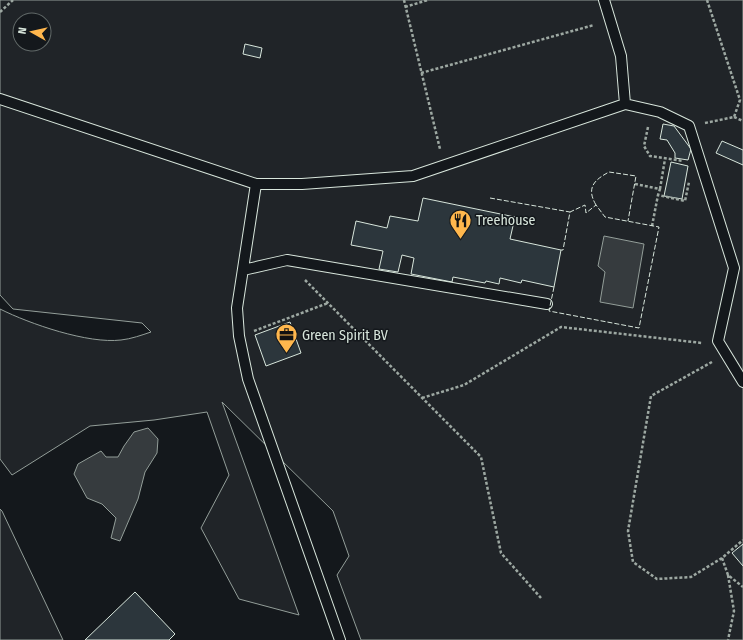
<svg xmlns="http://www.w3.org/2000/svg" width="743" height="640" font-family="'Fira Sans Condensed',sans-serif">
<rect width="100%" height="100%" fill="#14181c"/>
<path fill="#202428" stroke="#939e99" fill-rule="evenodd" d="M 0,0 L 743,0 L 743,640 L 361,640 L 337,575 L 349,556 L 333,511 L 222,402 L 299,615 L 239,599 L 201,528 L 229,475 L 207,412 L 154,420 L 90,426 L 12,475 L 0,459 L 0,309 C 30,324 88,344 121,340 C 131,339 142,335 151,332 L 142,323 L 13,309 L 0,295 ZM 20,20 L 44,20 L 44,44 L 20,44 Z
M 0,509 L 2,511 L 63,640 L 0,640 Z"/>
<path fill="#363b3e" stroke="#939e99" d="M 604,236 L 644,244 L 633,308 L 600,302 L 605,272 L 598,266 Z
M 148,428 L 158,439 L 157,453 L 145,472 L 138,499 L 120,541 L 111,538 L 116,518 L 102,504 L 87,498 L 74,474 L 78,464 L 101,451 L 106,457 L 118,457 L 124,446 L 134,432 Z"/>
<path fill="#2c363c" stroke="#d8e6dc" d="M 245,44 L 262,48 L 260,58 L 243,54 Z
M 663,124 L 674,126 L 691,149 L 688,160 L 675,158 L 675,153 L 667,140 L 660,139 Z
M 722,141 L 743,150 L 743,165 L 716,153 Z
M 671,162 L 688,166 L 682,199 L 664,196 Z
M 423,198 L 515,217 L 510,239 L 561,250 L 554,287 L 522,280 L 521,283 L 500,278 L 499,284 L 486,281 L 485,283 L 453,277 L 452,282 L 411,274 L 414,258 L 402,255 L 398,272 L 379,269 L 383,251 L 351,245 L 356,221 L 387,228 L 390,216 L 418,221 Z
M 290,322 L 301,353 L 266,366 L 255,335 Z
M 743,544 L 743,566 L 732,553 Z
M 135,592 L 175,634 L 169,640 L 85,640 Z"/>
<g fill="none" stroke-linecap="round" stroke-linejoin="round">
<defs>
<path id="service" d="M 604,0 L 621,56 L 625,104
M 0,99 L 256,184 L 302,184 L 413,176 L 625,104 L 660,112 L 689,126 L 734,268 L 718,341 L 743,382
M 256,184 L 237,308 L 239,336 L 248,379 L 340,640
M 243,270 L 287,260 L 547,304"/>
</defs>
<use href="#service" stroke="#d8e6dc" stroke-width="12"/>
<path stroke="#9da8a2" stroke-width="2.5" stroke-dasharray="3 2" stroke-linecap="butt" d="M 404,0 L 440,149
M 405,7 L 428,0
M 0,12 L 13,0
M 421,73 L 594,25
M 734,117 L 743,121
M 705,123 L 734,117 L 740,100 L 707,0
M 648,127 L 644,146 L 650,156 L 683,161
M 635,184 L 660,189 L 658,195
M 660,189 L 665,159
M 652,226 L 658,195 L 685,201 L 689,182
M 305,280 L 481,457 L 501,553 L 541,598
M 254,331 L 328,303
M 712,362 L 651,396 L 628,531 L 633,562 L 657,579 L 691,577 L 722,558 L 743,540
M 422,398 L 464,385 L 561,327 L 702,343
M 722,558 L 728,575 L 743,587
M 728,575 L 734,611 L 728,640"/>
<use href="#service" stroke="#14181c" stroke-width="10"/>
<path stroke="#d8e6dc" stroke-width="1" stroke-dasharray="5 2" stroke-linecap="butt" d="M 490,198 L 570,212
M 596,205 C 586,188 594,180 609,172 L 636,176 L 628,221
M 554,287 L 549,311 L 639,328 L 659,227 L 605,217 L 596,205 L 586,213 L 585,205 L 570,212 L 563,250 L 561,250"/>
</g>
<defs>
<symbol id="restaurant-pin" viewBox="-11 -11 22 30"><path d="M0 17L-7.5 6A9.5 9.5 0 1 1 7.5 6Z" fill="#ffb74d" stroke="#14181c"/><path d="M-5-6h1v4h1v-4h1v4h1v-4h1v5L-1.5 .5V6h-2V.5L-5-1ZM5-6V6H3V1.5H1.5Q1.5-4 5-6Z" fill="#111"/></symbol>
<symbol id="office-pin" viewBox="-11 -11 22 30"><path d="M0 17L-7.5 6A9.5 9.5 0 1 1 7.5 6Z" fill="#ffb74d" stroke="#14181c"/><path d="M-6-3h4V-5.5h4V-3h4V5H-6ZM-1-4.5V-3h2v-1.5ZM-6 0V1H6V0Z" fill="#111"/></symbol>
</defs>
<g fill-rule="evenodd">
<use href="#restaurant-pin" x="448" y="208" width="25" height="34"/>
<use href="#office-pin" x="274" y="322" width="25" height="34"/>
</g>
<g text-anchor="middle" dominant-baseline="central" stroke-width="3" stroke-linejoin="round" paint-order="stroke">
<g font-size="14" fill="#d8e6dc" stroke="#14181c" text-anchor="start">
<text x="476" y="220">Treehouse</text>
<text x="302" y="335">Green Spirit BV</text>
</g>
</g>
<g transform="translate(32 32) rotate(278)"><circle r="19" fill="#14181c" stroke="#626a69"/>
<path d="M0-3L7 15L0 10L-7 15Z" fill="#ffb74d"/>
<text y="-6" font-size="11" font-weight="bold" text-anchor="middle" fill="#d8e6dc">N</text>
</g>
</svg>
